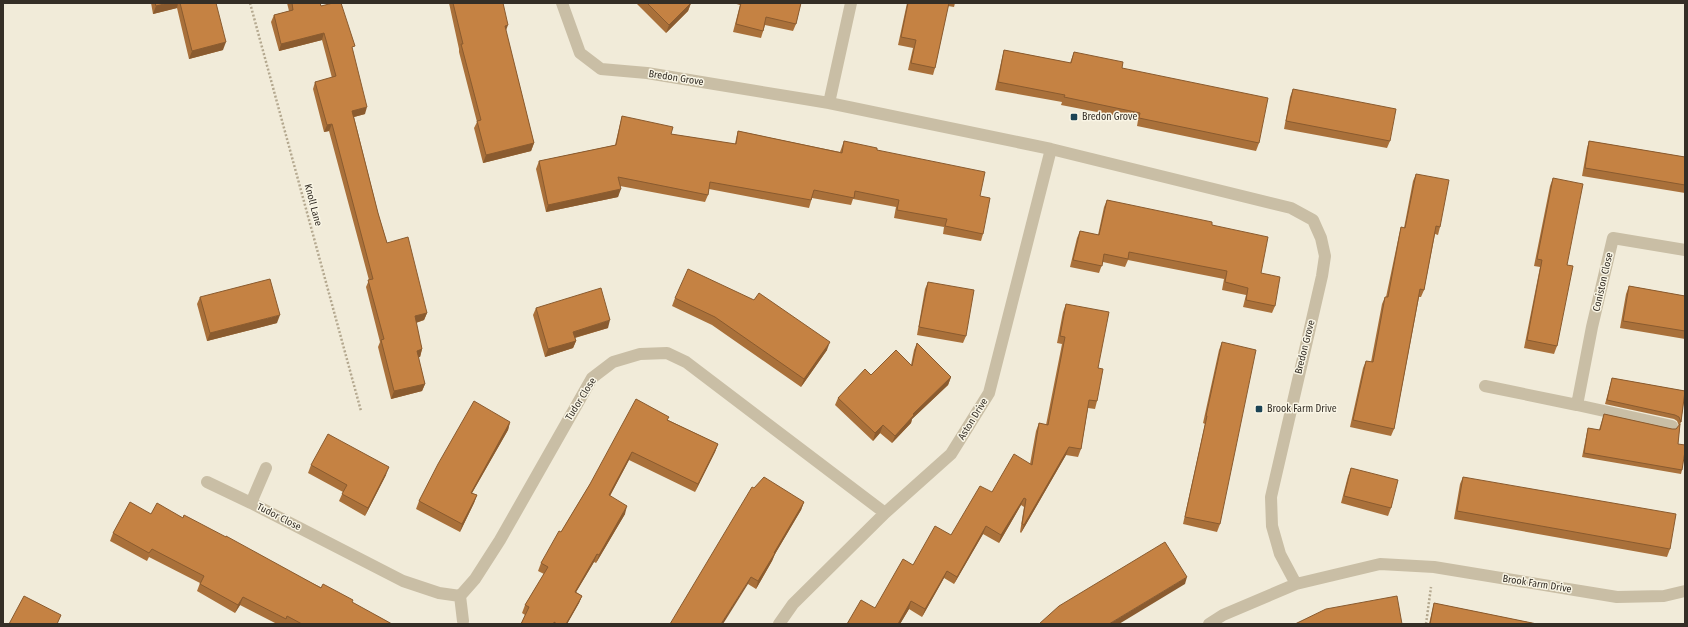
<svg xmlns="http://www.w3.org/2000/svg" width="1688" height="627" font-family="'Fira Sans Condensed',sans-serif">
<rect width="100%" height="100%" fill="#f1ebd9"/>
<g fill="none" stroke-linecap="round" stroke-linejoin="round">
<path stroke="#b4a88f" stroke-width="2.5" stroke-dasharray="2 2" stroke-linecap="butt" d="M 250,3 L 361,411
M 1426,624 L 1431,587"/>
<path stroke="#c9bea5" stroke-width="12" d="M 562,3 L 580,53 L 601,69 L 647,73 L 829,103 L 1051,149 L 1291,208 L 1313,220 L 1321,238 L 1325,256 L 1322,276 L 1271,497 L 1272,526 L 1280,554 L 1296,584
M 829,103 L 851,3
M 1485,386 L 1577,405
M 1672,426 L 1577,405 L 1592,327 L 1613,238 L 1685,250
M 207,482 L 251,503 L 403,581 L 439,593 L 460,596 L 475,579 L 500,540 L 592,378 L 613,362 L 640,354 L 667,353 L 686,362 L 885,513
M 251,503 L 266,468
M 460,596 L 463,621
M 779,624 L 793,604 L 885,513 L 951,454 L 989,393 L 1051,149
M 1209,624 L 1223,615 L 1296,584 L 1380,564 L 1434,567 L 1617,597 L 1664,596 L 1685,591"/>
</g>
<path fill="#a9703a" d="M 151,3 L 216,3 L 223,50 L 189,59 L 177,8 L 153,14 Z
M 287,3 L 320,3 L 321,6 L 353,51 L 365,114 L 354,117 L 378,213 L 387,243 L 427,313 L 424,320 L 416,323 L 422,349 L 420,357 L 418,357 L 425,384 L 422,391 L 391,399 L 378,347 L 380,342 L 366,287 L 369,280 L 329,131 L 324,132 L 313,89 L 315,82 L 332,78 L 322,40 L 279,51 L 271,22 L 274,15 L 289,11 Z
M 449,3 L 503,3 L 506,31 L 534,143 L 531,151 L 483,163 L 474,128 L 477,122 L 459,52 L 459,49 Z
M 636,3 L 691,3 L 688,11 L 666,33 Z
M 733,3 L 801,3 L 796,24 L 793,31 L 765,25 L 761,38 L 733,32 L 740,5 Z
M 907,3 L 955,3 L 954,7 L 948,6 L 935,68 L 933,75 L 908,70 L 913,48 L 898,45 Z
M 1004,50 L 1070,63 L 1074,52 L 1122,68 L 1259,143 L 1256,151 L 1137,126 L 1138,120 L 1061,105 L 1062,102 L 995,90 L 1002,58 Z
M 1293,89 L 1390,141 L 1387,148 L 1284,129 L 1290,97 Z
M 622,116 L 671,134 L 735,144 L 736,139 L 738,131 L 840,152 L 844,141 L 877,150 L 980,196 L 983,234 L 981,241 L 943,234 L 944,227 L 894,218 L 896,207 L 853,199 L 851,205 L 812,198 L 809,208 L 709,189 L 708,195 L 705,202 L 620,186 L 618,197 L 546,212 L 536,169 L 539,161 L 615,145 L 620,124 Z
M 1589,141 L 1685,157 L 1685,193 L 1582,176 L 1587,148 Z
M 1416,174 L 1440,227 L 1438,235 L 1435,234 L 1424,290 L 1421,297 L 1419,297 L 1394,429 L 1391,436 L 1350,427 L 1363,368 L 1366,361 L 1371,362 L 1382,304 L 1385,297 L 1386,297 L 1399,235 L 1401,227 L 1404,228 L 1413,181 Z
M 1553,178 L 1567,265 L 1557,346 L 1554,354 L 1524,348 L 1540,267 L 1534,266 L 1550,186 Z
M 1107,200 L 1212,225 L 1261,273 L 1275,306 L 1272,313 L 1243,307 L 1246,295 L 1222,290 L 1224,279 L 1128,260 L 1125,267 L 1103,262 L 1099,273 L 1070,267 L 1077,238 L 1080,231 L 1098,235 L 1104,207 Z
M 928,282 L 966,336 L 963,343 L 917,335 L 925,289 Z
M 1629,286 L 1685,296 L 1685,339 L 1620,328 L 1626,294 Z
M 200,297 L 277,323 L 207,341 L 197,304 Z
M 675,298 L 827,350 L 801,387 L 712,325 L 672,306 Z
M 1066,304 L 1098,368 L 1097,401 L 1095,409 L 1088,408 L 1081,449 L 1078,457 L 1066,455 L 1021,533 L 1020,532 L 1024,507 L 1021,505 L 999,543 L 983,534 L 954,584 L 944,578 L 922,617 L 909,609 L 900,624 L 847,624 L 875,608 L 913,565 L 951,535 L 992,492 L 1030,464 L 1036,431 L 1039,423 L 1046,425 L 1062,344 L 1057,343 L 1063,312 Z
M 536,308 L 608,328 L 575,338 L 576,341 L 573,348 L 545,357 L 533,315 Z
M 1222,342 L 1220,524 L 1217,532 L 1183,524 L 1205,424 L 1203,423 L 1219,350 Z
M 917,343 L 951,377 L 948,385 L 912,419 L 911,423 L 892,443 L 880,433 L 873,441 L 835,405 L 838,398 L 871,375 L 911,365 L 914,350 Z
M 1612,378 L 1685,391 L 1681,422 L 1680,425 L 1678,444 L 1682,470 L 1681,474 L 1582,457 L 1587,432 L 1588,428 L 1599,430 L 1604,414 L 1672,429 L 1676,429 L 1679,426 L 1677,421 L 1674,419 L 1605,404 Z
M 668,420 L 718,444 L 715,452 L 695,492 L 629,460 L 610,496 L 625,514 L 596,563 L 594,562 L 576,592 L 582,596 L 579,603 L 567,624 L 521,624 L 525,615 L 522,613 L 525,605 L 544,574 L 538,571 L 541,563 L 561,532 L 590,484 Z
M 510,422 L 508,430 L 472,493 L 477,495 L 474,503 L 460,532 L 416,509 L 419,501 Z
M 311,465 L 386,475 L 365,516 L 339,501 L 343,492 L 308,473 Z
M 1351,468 L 1391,508 L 1388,516 L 1341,503 L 1348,476 Z
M 1463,477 L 1670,549 L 1667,557 L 1454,519 L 1460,484 Z
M 754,488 L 804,502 L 801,510 L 775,554 L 772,561 L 756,589 L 748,584 Z
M 151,514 L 183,518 L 352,603 L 392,624 L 277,624 L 240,605 L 235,613 L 197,591 L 200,583 L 149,557 L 147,561 L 110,541 L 113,533 Z
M 1434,603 L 1537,624 L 1429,624 L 1432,611 Z"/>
<path fill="#8a5b2f" d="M 168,3 L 178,3 L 177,8 L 153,14 L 156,6 Z
M 691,3 L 688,11 L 666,33 L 669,25 Z
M 508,25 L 505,33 L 505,26 Z
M 324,33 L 322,40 L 279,51 L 281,44 Z
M 226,42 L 223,50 L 189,59 L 192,51 Z
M 367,107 L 365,114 L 350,118 L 352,111 Z
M 332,124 L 329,131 L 324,132 L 327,125 Z
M 534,143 L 531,151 L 483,163 L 486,155 Z
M 621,189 L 618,197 L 546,212 L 548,205 Z
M 427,313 L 424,320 L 412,324 L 415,316 Z
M 280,315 L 277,323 L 207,341 L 210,333 Z
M 610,320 L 608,328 L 570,339 L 573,332 Z
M 576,341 L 573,348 L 545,357 L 548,349 Z
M 830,342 L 827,350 L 801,387 L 804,379 Z
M 422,349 L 420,357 L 414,358 L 417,351 Z
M 951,377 L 948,385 L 912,419 L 911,423 L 892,443 L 895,436 L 913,414 Z
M 425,384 L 422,391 L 391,399 L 394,391 Z
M 510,422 L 508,430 L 468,500 L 471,493 Z
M 883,425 L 880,433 L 873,441 L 875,433 Z
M 718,444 L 715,452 L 695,492 L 698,484 Z
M 1069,447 L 1066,455 L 1021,533 L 1024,525 Z
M 632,452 L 629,460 L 606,503 L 609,495 Z
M 389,467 L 386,475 L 365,516 L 368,508 Z
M 477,495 L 474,503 L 460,532 L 462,524 Z
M 1024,498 L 1021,505 L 999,543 L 1001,535 Z
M 804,502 L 801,510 L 775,554 L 772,561 L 756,589 L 758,581 L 774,553 Z
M 627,506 L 625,514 L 596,563 L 599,555 Z
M 986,526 L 983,534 L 954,584 L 957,577 Z
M 597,554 L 594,562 L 572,599 L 575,592 Z
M 947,571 L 944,578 L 922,617 L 925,609 Z
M 751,577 L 748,584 L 723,624 L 721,624 Z
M 1187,577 L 1185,584 L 1119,624 L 1109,624 Z
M 582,596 L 579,603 L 567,624 L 566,624 Z
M 243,597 L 240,605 L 235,613 L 238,605 Z
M 911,601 L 909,609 L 900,624 L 898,624 Z"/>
<path fill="#c58243" stroke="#8a5b2f" d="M 155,3 L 168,3 L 156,6 Z
M 180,3 L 216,3 L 226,42 L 192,51 Z
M 292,3 L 320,3 L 321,6 L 333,3 L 341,3 L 355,46 L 352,47 L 367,107 L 352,111 L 378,213 L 387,243 L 408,237 L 427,313 L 415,316 L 422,349 L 417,351 L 425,384 L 394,391 L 381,340 L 384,339 L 368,280 L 373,279 L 332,124 L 327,125 L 315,82 L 336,76 L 324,33 L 281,44 L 274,15 L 293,10 Z
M 453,3 L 503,3 L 508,25 L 505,26 L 534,143 L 486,155 L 477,121 L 481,120 L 461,44 L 463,44 Z
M 647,3 L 691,3 L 669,25 Z
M 741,3 L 801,3 L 796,24 L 766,17 L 763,31 L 736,24 Z
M 908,3 L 949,3 L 935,68 L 911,63 L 916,40 L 901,37 Z
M 1004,50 L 1071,63 L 1074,52 L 1123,62 L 1122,68 L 1268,98 L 1259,143 L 1139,118 L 1140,113 L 1064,97 L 1065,95 L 998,82 Z
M 1293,89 L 1396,109 L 1390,141 L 1286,121 Z
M 622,116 L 673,127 L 671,134 L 736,144 L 738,131 L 842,153 L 844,141 L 877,148 L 877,150 L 985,172 L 980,196 L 990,198 L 983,234 L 945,226 L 947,219 L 897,210 L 899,200 L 855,191 L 854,198 L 814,190 L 811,200 L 710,182 L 708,195 L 618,177 L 621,189 L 548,205 L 539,161 L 616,145 Z
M 1589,141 L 1685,157 L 1685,185 L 1585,168 Z
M 1416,174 L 1449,180 L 1440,227 L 1436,226 L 1424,290 L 1420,289 L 1394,429 L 1353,420 L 1366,361 L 1373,362 L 1385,297 L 1388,297 L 1401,227 L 1405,228 Z
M 1553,178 L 1583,184 L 1567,265 L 1573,266 L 1557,346 L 1527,340 L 1542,260 L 1537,259 Z
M 1107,200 L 1212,222 L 1212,225 L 1268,237 L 1261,273 L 1280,277 L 1275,306 L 1246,300 L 1248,288 L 1225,282 L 1227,271 L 1129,252 L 1128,259 L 1104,254 L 1102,266 L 1073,260 L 1080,231 L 1099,235 Z
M 688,269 L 754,300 L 759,293 L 830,342 L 804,379 L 715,317 L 675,298 Z
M 270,279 L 280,315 L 210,333 L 200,297 Z
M 928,282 L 974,290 L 966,336 L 919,327 Z
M 1629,286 L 1685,296 L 1685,331 L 1623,321 Z
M 601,288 L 610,320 L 573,332 L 576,341 L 548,349 L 536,308 Z
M 1066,304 L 1109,312 L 1098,368 L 1103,369 L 1097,401 L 1089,400 L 1081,449 L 1069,447 L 1024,525 L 1022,524 L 1026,499 L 1024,498 L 1001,535 L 986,526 L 957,577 L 947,571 L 925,609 L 911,601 L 898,624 L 847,624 L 861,600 L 875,608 L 903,559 L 913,565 L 935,526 L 951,535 L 980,486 L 992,492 L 1014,454 L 1032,465 L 1039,423 L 1048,425 L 1065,337 L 1060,336 Z
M 1222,342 L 1256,350 L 1220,524 L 1185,517 L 1207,416 L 1206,416 Z
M 917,343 L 951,377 L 913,414 L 914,415 L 895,436 L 883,425 L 875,433 L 838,398 L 865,369 L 871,375 L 896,350 L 912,366 Z
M 1612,378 L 1685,391 L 1681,422 L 1679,417 L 1675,415 L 1607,400 Z
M 636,399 L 669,417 L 667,420 L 718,444 L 698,484 L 632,452 L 609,495 L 627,506 L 599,555 L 597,554 L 575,592 L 582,596 L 566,624 L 557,624 L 554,622 L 554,624 L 521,624 L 529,607 L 525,605 L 548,567 L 541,563 L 559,531 L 561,532 L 590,484 Z
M 474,401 L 510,422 L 471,493 L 477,495 L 462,524 L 419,501 L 438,464 Z
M 1604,414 L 1672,429 L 1676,429 L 1680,424 L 1678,444 L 1685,445 L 1685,451 L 1682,470 L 1584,453 L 1588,428 L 1600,430 Z
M 328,434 L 389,467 L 368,508 L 342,494 L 347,485 L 311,465 Z
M 1351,468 L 1398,480 L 1391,508 L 1344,496 Z
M 764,477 L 804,502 L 774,553 L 775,553 L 758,581 L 751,577 L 721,624 L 670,624 L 752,487 L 754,488 Z
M 1463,477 L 1676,514 L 1670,549 L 1457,511 Z
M 130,502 L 151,514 L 157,503 L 183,518 L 184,515 L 226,537 L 226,536 L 321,588 L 323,584 L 353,600 L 352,602 L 392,624 L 302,624 L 287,616 L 286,619 L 243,597 L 238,605 L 200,584 L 204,576 L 152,549 L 149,553 L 113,533 Z
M 1165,542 L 1187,577 L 1109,624 L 1039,624 L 1059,606 Z
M 24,596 L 61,615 L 57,624 L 9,624 Z
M 1397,596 L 1402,624 L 1295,624 L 1326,609 Z
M 1434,603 L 1537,624 L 1430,624 Z"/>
<g fill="#1c4455" stroke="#f9f5e5" stroke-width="1.5">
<rect x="1070" y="113" width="8" height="8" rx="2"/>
<rect x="1255" y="405" width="8" height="8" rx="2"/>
</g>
<g text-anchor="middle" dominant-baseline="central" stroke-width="3" stroke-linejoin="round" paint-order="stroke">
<g font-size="10" fill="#342e26" stroke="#f9f5e5">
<text transform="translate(676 78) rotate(9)">Bredon Grove</text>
<text transform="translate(313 205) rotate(75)">Knoll Lane</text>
<text transform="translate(1603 282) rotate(-77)">Coniston Close</text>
<text transform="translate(1305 347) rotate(-76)">Bredon Grove</text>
<text transform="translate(581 399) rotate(-58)">Tudor Close</text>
<text transform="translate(973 419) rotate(-58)">Aston Drive</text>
<text transform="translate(279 517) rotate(27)">Tudor Close</text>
<text transform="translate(1537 584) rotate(9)">Brook Farm Drive</text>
</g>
<g font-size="10" fill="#342e26" stroke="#f9f5e5" text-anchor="start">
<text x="1082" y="117">Bredon Grove</text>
<text x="1267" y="409">Brook Farm Drive</text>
</g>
</g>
<rect width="1688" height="627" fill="none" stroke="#342e26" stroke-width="8"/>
</svg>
